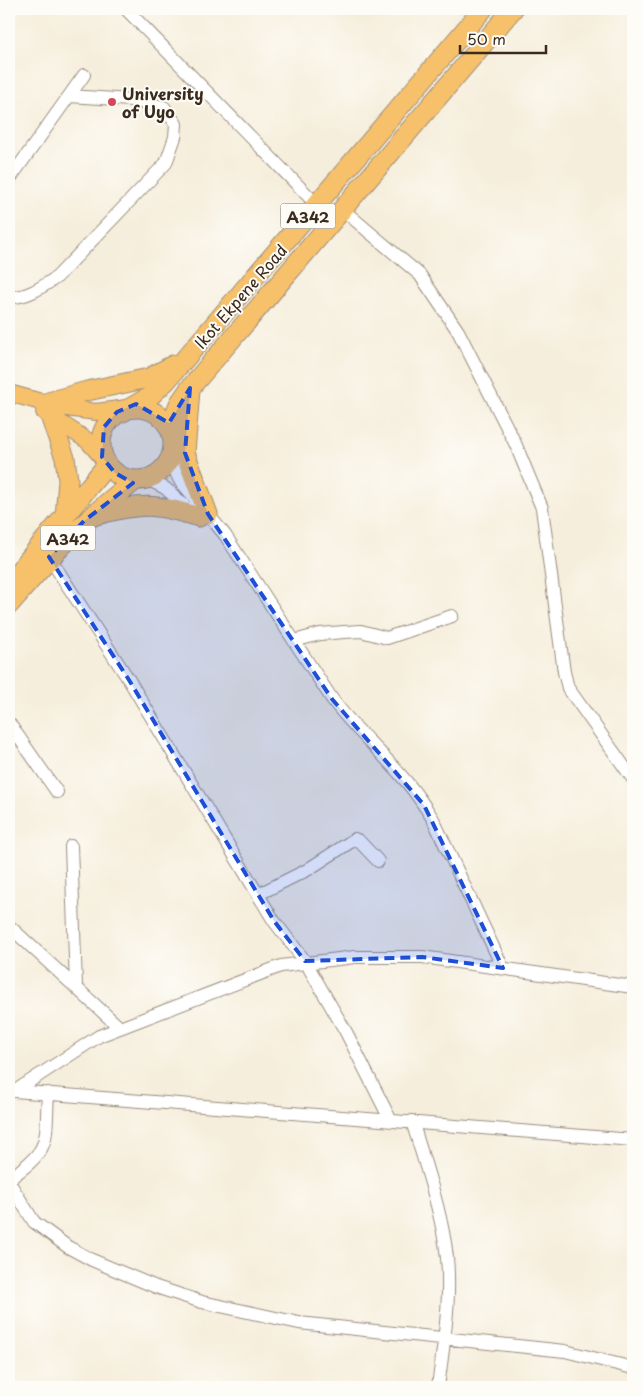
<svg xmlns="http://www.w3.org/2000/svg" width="642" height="1396" font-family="'Playpen Sans',sans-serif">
<rect width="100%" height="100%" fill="#fdfcf7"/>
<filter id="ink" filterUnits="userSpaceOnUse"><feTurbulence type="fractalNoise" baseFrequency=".02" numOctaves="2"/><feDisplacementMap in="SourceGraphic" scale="10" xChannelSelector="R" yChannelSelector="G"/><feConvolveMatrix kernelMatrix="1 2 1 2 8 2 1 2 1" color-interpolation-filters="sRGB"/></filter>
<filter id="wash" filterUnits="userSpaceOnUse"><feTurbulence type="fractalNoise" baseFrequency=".0096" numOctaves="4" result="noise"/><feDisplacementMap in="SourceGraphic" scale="20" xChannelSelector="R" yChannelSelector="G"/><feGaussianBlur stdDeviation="1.12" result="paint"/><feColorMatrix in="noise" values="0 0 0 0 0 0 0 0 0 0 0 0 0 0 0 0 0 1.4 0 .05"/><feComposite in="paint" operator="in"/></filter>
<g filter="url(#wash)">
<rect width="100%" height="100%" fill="#f6eedc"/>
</g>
<g filter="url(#ink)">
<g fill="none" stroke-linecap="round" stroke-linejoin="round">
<defs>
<path id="minor" d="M 126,9 L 318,206
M 9,180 L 84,75
M 342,209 L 420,275 L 458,331 L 515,443 L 542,508 L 564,672 L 568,688 L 633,779
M 9,297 C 27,298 42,287 57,277 L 166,163 L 175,137 L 176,124 L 164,107 L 131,100 L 69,96
M 170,459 L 179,479 L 225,535 L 332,699 C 353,728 381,751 404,779 C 415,791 424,805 433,819 L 503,968
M 147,479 L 165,488 L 192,512
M 49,557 L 129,680 L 274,921 L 305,961 L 346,1032 L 390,1119
M 294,641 L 320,634 L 344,632 L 361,631 L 387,638 L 452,616
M 9,723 L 57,792
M 71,846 L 76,986
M 259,894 L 307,870 L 355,839 L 359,841 L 378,861
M 9,926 L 119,1027
M 14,1091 L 633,1140
M 15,1091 L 99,1036 L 281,966 L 355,957 L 422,957 L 633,987
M 412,1121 C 424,1161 438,1201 445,1243 C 453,1289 444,1341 438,1387
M 9,1179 C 52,1148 45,1144 48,1093
M 9,1182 L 34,1222 L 68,1247 L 92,1260 L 156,1287 L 202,1302 L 299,1323 L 565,1351 L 633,1368"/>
<path id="major" d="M 9,393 L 59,407 L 96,412 L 127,408
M 44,412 L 88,441 L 102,457"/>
<path id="highway" d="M 190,390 L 185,453 L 208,514
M 45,403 L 87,391 L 149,378 L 173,365
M101 444a36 36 0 1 1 72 0a36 36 0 1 1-72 0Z
M 123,412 L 149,397 L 167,380 L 483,9
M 50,416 L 65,458 L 68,480 L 65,517
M 170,427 L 179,404 L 190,388 L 513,9
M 96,515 C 142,503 154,503 199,517
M 9,583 L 107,465
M 9,605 C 49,558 86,517 136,480"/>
</defs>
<use href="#minor" stroke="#988c7d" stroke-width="14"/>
<use href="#major" stroke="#988c7d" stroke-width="18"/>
<use href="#highway" stroke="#988c7d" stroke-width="21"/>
<use href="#minor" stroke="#fff" stroke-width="12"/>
<use href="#major" stroke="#f7c06b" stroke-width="16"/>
<use href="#highway" stroke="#f7c06b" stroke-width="19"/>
</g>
</g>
<path fill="#1d4ed8" fill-opacity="0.2" stroke="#1d4ed8" stroke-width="4" stroke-dasharray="10 6" stroke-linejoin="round" d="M 190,388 L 185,453 L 208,514 L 332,699 L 424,805 L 503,968 L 422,957 L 305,961 L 274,921 L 129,680 L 49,557 L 84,521 L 133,483 L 115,473 L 102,457 L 104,427 L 117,412 L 136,404 L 169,423 Z"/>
<circle fill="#d1495b" stroke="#fdfcf7" stroke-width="2" cx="112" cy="102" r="5"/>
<g text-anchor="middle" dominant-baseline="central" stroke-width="4" stroke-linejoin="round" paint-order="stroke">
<g fill="#fdfcf7" stroke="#75695f" stroke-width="1">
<rect x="280.5" y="203.5" width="55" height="25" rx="4"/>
<rect x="40.5" y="525.5" width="55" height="25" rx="4"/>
</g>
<g font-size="15" font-weight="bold" fill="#3b2a1e">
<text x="308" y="216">A342</text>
<text x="68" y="538">A342</text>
</g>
<g font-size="16" font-weight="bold" fill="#3b2a1e" stroke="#fdfcf7" text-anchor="start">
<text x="122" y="93">University<tspan x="122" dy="18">of Uyo</tspan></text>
</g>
<g font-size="16" fill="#3b2a1e" stroke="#fdfcf7">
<text transform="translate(240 296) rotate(-49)">Ikot Ekpene Road</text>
</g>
</g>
<rect width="642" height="1396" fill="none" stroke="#fdfcf7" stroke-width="30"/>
<path d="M460 45v8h86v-8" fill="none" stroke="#3b2a1e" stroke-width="2.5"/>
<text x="467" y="45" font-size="15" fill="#3b2a1e" stroke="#fdfcf7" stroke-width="4" paint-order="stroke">50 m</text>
</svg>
